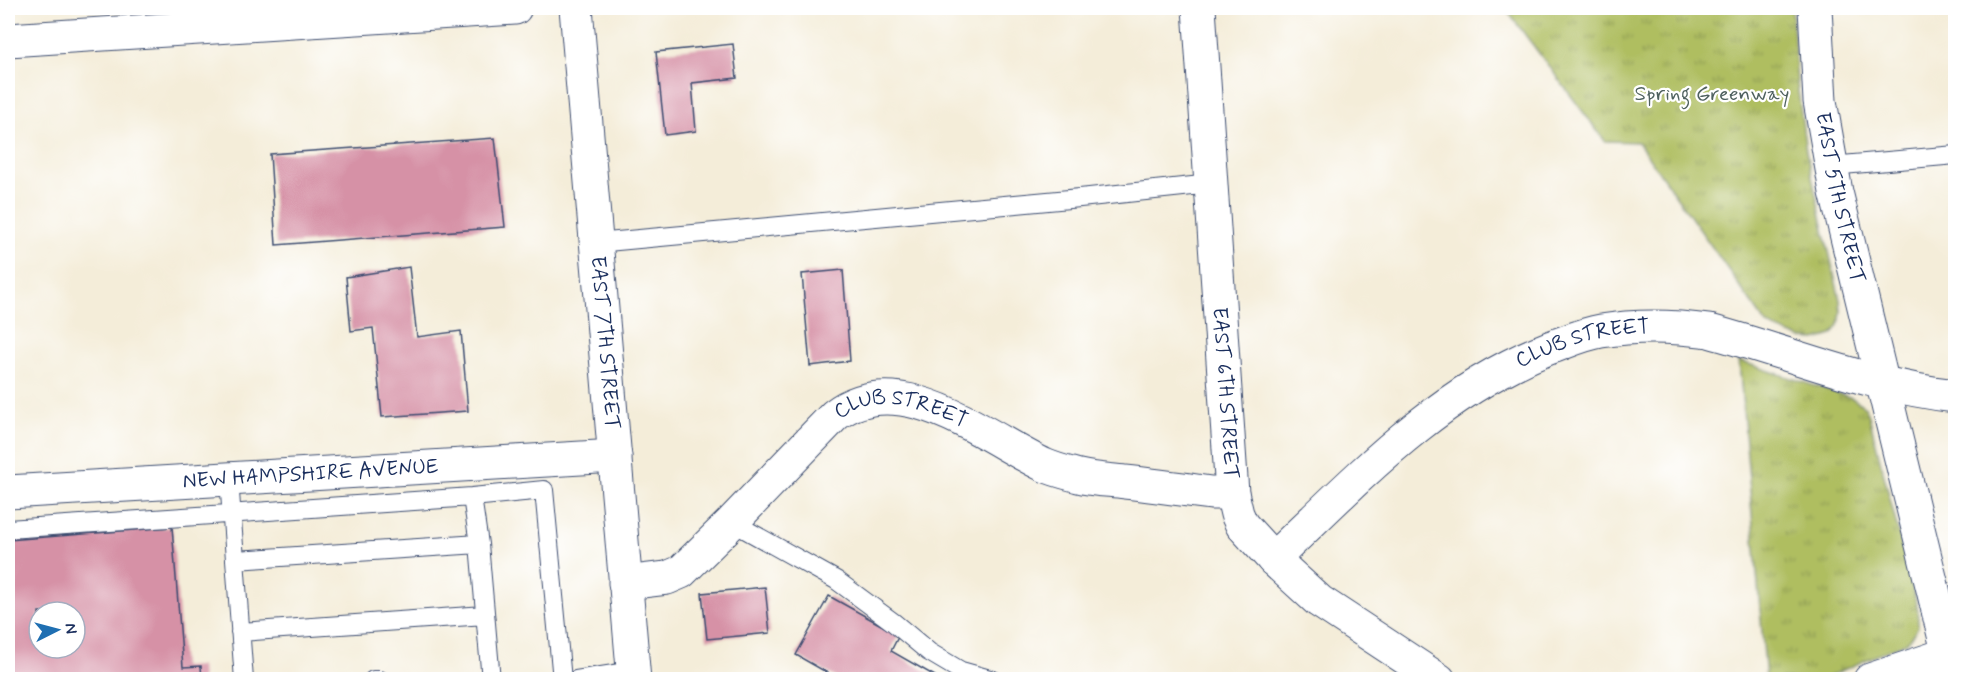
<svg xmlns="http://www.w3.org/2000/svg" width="1963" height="687" font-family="Mynerve,sans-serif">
<defs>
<pattern id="park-tufts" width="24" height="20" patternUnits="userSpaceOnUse" patternTransform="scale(1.5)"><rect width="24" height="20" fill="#afbe61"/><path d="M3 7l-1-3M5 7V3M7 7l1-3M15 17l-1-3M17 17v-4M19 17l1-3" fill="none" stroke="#8e9b53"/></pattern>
</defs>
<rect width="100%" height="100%" fill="#fff"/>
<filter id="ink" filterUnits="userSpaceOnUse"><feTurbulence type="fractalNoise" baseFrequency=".0167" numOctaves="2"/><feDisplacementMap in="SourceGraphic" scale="12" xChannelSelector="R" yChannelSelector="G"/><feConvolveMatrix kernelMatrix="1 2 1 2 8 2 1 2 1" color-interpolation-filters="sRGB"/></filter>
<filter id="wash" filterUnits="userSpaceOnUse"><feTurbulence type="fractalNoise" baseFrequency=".008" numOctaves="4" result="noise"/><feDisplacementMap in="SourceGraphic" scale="24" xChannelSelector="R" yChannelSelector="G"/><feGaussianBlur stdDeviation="1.35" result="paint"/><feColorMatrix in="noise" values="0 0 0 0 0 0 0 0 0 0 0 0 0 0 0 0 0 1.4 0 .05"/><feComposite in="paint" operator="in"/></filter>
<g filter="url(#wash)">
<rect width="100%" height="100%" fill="#f4edd9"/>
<path fill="url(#park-tufts)" stroke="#657660" stroke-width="1.5" d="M 1505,8 L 1792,8 L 1797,83 L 1806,151 L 1840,300 L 1841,311 L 1839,325 L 1832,335 L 1815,340 L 1802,339 L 1767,325 L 1638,142 L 1605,141 Z
M 1739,361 L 1852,398 L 1865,407 L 1869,416 L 1918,610 L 1918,627 L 1907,642 L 1823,679 L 1766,679 Z"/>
<g id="blocks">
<path fill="#d691a6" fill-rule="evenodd" d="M 733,44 L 737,78 L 692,83 L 696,131 L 665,135 L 656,52 Z
M 495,138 L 505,227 L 276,245 L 270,154 Z
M 409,267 L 417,337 L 461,331 L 468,411 L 382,417 L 373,328 L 351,331 L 346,277 Z
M 843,270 L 850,361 L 810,366 L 802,274 Z
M 172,527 L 183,667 L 201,666 L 202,680 L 8,680 L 8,540 ZM 39,612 L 75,612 L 75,648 L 39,648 Z
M 765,587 L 770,633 L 707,639 L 702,593 Z
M 829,596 L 899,635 L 891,651 L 942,680 L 840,680 L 796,655 Z"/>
</g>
</g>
<g filter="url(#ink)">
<use href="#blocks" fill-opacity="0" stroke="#3c4c70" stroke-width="1.5"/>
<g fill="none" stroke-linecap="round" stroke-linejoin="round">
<defs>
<path id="lane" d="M 1831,166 L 1956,155
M 596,243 L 1080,198 L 1211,184
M 229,479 L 244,680
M 472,497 L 544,490 L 562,680
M 732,522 L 836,580 L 893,622 L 929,652 L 961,671 L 993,680
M 8,529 L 472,497 L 479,544 L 491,680
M 235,560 L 479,544
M 240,632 L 485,615
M 373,680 L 380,680
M 576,680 L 633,671"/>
<g id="street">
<path id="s1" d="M 1199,8 L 1232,493 L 1237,514 L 1242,525 L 1273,559 L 1319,601 L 1439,680"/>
<path id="s2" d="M 1815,8 L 1820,101 L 1836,192 L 1955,680"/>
<path d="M 8,40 L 515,8"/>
<path id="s3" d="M 8,492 L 615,456"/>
<path id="s4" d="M 1273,559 C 1357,479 1439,391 1549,348 C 1566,342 1583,334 1601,331 C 1637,325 1673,326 1709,331 C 1791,353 1871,387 1956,396"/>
<path id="s5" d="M 625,583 L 667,578 L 681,572 L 732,522 L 835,415 C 899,365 985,437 1044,465 C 1055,470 1068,473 1079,476 C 1094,480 1110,480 1125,482 C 1153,485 1182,489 1211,493 L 1232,493"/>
<path d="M 1870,680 L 1948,654"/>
</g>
<g id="primary">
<path id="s6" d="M 576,8 L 634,680"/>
</g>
</defs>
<use href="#lane" stroke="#3c4c70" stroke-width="20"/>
<use href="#street" stroke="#3c4c70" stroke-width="35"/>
<use href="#primary" stroke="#3c4c70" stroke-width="35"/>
<use href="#lane" stroke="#fff" stroke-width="18"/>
<use href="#street" stroke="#fff" stroke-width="33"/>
<use href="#primary" stroke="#fff" stroke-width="33"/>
</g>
</g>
<g text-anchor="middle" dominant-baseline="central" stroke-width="4.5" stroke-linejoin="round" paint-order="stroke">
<g font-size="21" fill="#4f615f" stroke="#fff">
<text x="1712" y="94">Spring Greenway</text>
</g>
<g font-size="21" fill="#1b2f5e" stroke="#fff">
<text stroke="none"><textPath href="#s2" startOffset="192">EAST 5TH STREET</textPath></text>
<text stroke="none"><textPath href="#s6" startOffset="336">EAST 7TH STREET</textPath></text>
<text stroke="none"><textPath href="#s4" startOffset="384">CLUB STREET</textPath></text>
<text stroke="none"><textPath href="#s1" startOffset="386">EAST 6TH STREET</textPath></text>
<text stroke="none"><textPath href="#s5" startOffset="348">CLUB STREET</textPath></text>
<text stroke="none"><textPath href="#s3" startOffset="303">NEW HAMPSHIRE AVENUE</textPath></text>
</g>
</g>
<rect width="1963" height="687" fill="none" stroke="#fff" stroke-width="30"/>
<g transform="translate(57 630) rotate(84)"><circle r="28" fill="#ffffff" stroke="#a4acbf" stroke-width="1.5"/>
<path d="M0-4.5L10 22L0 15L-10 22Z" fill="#1f6fb2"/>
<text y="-9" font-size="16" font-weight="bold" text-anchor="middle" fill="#1b2f5e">N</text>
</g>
</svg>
